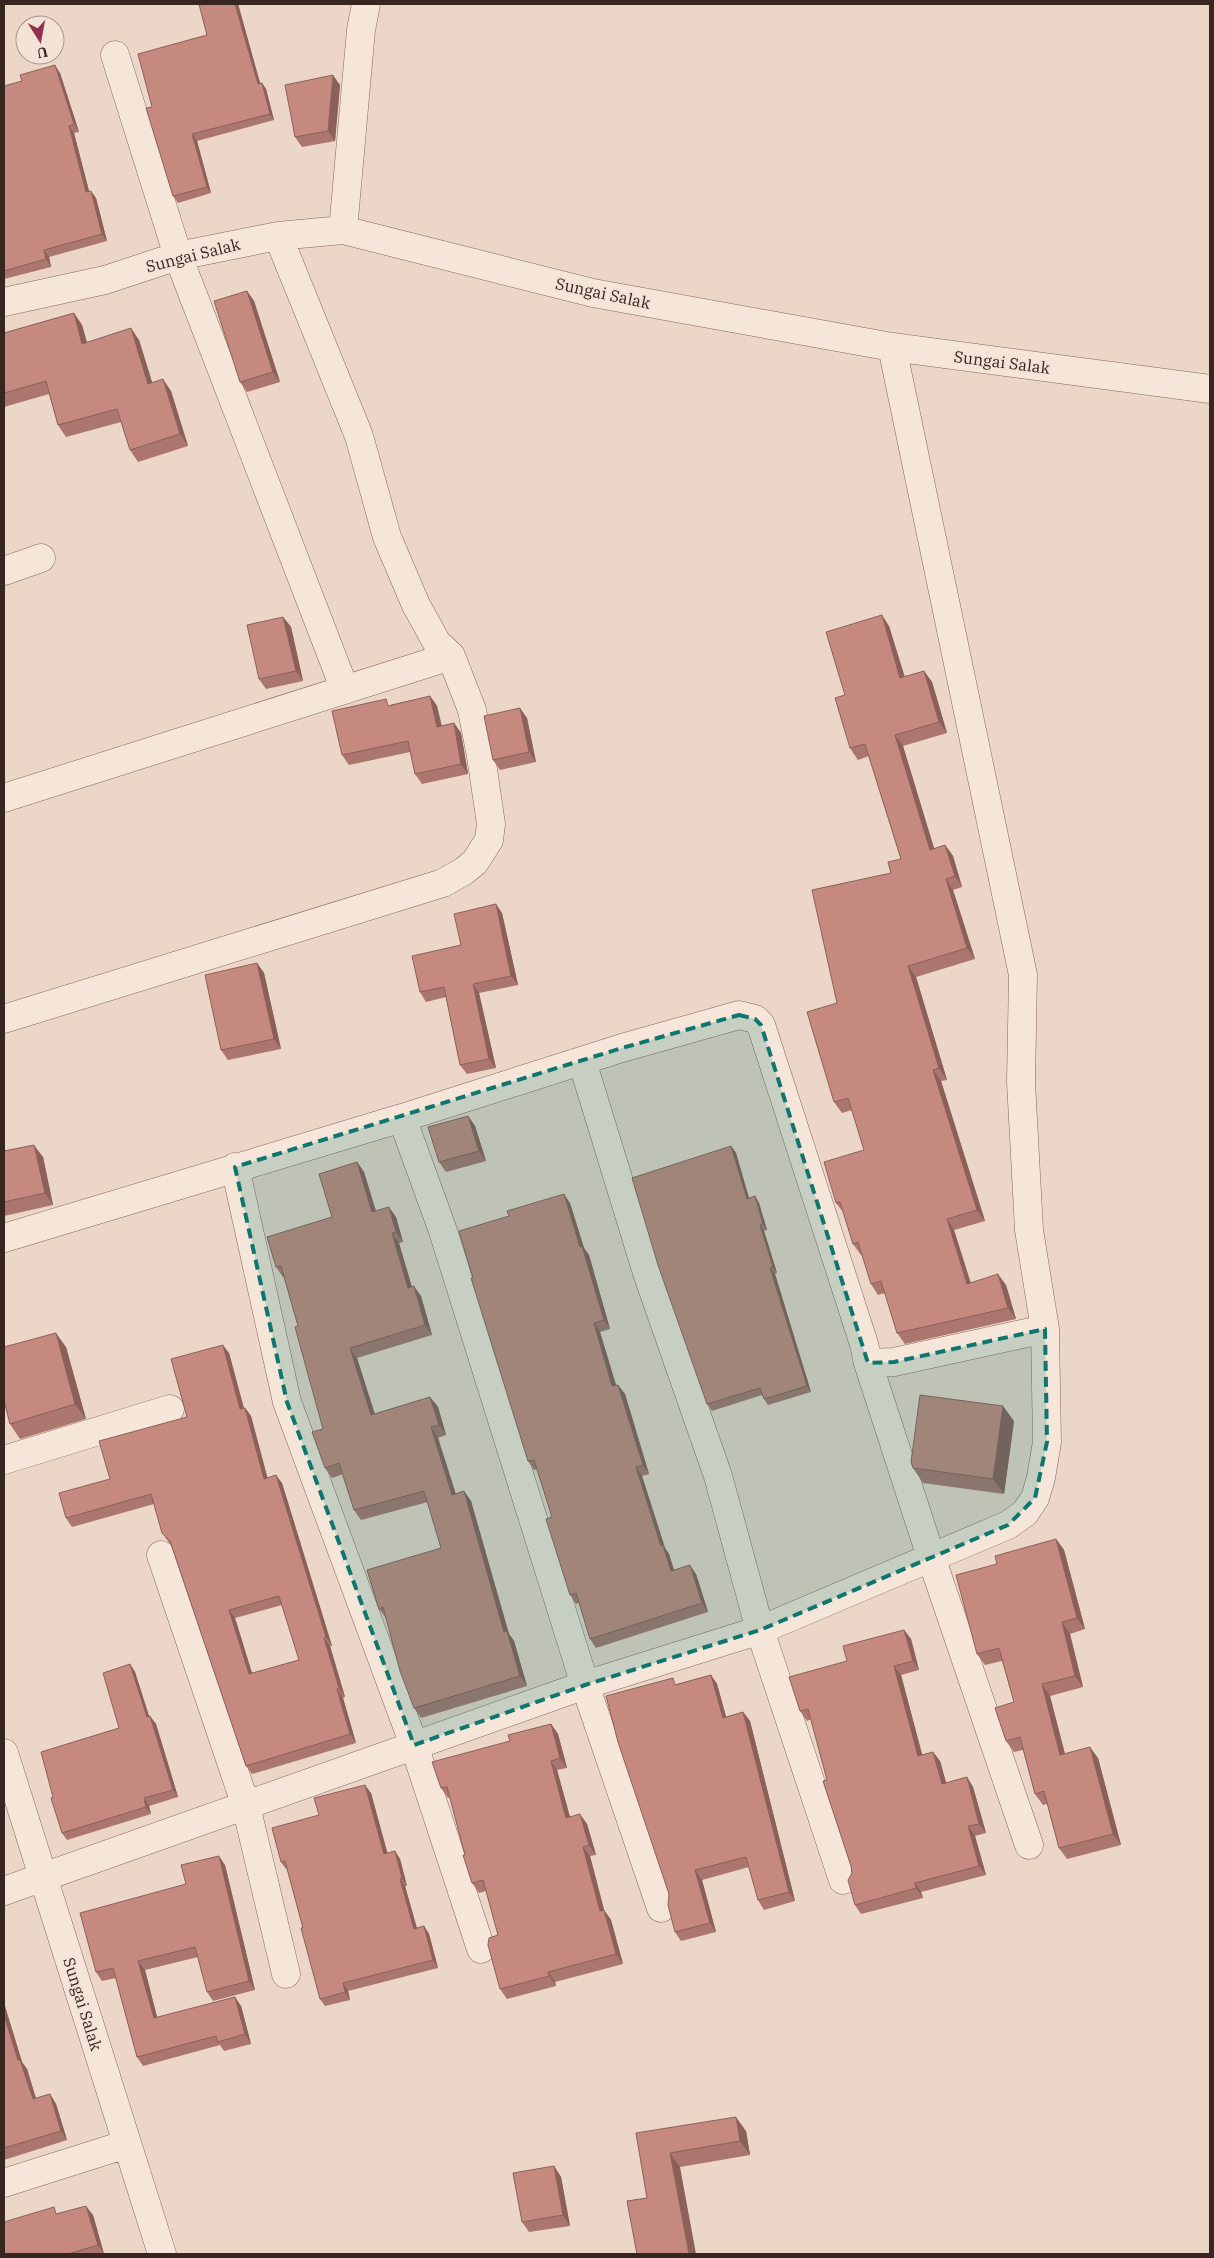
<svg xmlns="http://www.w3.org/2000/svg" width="1214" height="2258" font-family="'IBM Plex Serif',serif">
<rect width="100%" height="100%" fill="#ebd6c7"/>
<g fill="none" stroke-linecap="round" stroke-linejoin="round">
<defs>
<path id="minor" d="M 115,55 L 178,256 L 345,690
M 343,230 L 361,30 L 366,4
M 4,302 L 105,280 L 178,256 L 278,236 L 343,230 L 593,293 L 892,347 L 1210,389
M 4,571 L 41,558
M 4,798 L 451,656
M 4,1019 L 443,883 L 464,871 L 475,862 L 489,840 L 491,824 L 481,756 L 472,710 L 451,656 L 437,643 L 416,605 L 387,537 L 359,436 L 278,236
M 582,1061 L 648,1276 L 718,1476 L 760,1630 L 843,1880
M 402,1118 L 622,1048 L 739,1015 L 755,1019 L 761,1025 L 864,1344 L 868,1363 L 894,1362 L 1045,1329
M 235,1167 L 287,1402 L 414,1745 L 481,1949
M 4,1238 L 402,1118 L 443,1231 L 585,1685 L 661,1908
M 868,1363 L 931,1557 L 1029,1845
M 4,1460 L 170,1409
M 161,1555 L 246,1806 L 286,1974
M 4,1753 L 162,2254
M 4,1891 L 585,1685 L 760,1630 L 1008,1525 L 1025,1513 L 1035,1498 L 1041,1478 L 1047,1442 L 1045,1329 L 1029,1230 L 1021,1082 L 1023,975 L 892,347
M 4,2183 L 127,2144"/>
</defs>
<use href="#minor" stroke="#85675d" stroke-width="29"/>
<use href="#minor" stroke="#f6e5d9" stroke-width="28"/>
</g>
<path fill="#aa766d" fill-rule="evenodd" d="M 199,4 L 238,4 L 260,83 L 262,83 L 266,89 L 274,120 L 197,141 L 211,193 L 178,203 L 173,196 L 152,107 L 207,35 Z
M 60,73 L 79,132 L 74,133 L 89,191 L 96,198 L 107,241 L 49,257 L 51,267 L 4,279 L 4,86 Z
M 340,85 L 335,141 L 302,147 L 295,137 Z
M 247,291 L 254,301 L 280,382 L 247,392 L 240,382 Z
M 74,313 L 82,325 L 87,343 L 139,340 L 152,382 L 171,391 L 188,446 L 138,462 L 130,450 L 121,422 L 66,437 L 58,425 L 49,394 L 4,407 L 4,333 Z
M 283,617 L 291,627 L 303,681 L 266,689 L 259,679 Z
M 889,626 L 905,677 L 924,671 L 932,682 L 947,733 L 903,746 L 934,849 L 945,845 L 953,856 L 962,887 L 953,890 L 975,959 L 916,977 L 947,1080 L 941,1081 L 985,1221 L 954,1230 L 971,1283 L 1006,1285 L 1016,1319 L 905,1344 L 897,1333 L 885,1293 L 878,1295 L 871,1284 L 862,1255 L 861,1255 L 853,1244 L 843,1212 L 836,1203 L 864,1150 L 852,1110 L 842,1113 L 834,1102 L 837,1003 L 891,873 L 901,859 L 869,756 L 858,760 L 850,748 L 845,695 Z
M 430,696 L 437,706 L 442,726 L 454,723 L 461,733 L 468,774 L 422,784 L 415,774 L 410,752 L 349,765 L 342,755 L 390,705 Z
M 527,718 L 536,762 L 500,770 L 493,760 Z
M 502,913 L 518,985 L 479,993 L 496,1068 L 467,1074 L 460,1065 L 446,997 L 426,1002 L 420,992 L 461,945 Z
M 257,963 L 264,973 L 281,1049 L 228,1060 L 221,1050 Z
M 468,1116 L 475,1126 L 486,1161 L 446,1172 L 439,1162 Z
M 731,1146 L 736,1153 L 749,1198 L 755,1196 L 759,1203 L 767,1230 L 764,1231 L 777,1273 L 775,1274 L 811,1392 L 768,1405 L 764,1399 L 762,1395 L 712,1411 L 707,1404 Z
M 4,1151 L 43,1157 L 53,1205 L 4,1216 Z
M 357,1162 L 364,1172 L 376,1211 L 396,1217 L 403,1242 L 399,1243 L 412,1287 L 421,1296 L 432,1335 L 357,1358 L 375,1414 L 430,1397 L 438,1407 L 446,1435 L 438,1438 L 456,1494 L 464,1491 L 471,1501 L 509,1634 L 514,1641 L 527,1686 L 421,1718 L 414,1708 L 386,1618 L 379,1609 L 441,1548 L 428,1502 L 361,1520 L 354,1510 L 343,1474 L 332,1478 L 325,1468 L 323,1429 L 298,1326 L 284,1277 L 283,1277 L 276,1267 L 332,1217 Z
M 570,1203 L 584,1248 L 589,1255 L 610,1329 L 600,1332 L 616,1385 L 618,1385 L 625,1394 L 649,1474 L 642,1476 L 665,1548 L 669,1554 L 674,1570 L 696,1574 L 708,1612 L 596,1648 L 590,1639 L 579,1603 L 576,1604 L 570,1595 L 552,1517 L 537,1469 L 534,1470 L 528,1461 L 473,1278 Z
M 66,1347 L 86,1419 L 20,1439 L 10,1424 Z
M 229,1353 L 244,1408 L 245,1408 L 251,1416 L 267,1477 L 282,1483 L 332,1646 L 330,1646 L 345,1697 L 343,1698 L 356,1743 L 252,1774 L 246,1766 L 171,1545 L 162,1533 L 154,1504 L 72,1527 L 66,1518 L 110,1479 L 187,1417 ZM 282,1605 L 299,1660 L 252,1673 L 235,1618 Z
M 1014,1421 L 1004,1494 L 923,1483 L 913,1468 Z
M 1056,1539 L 1064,1550 L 1085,1629 L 1070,1634 L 1083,1687 L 1050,1696 L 1065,1754 L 1098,1758 L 1121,1845 L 1067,1859 L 1059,1848 L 1047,1804 L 1043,1805 L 1035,1794 L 1023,1750 L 1014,1752 L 1006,1741 L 1014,1702 L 1002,1661 L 985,1665 L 977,1654 Z
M 904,1630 L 911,1639 L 919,1670 L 901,1675 L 922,1755 L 933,1752 L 940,1761 L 946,1783 L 967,1777 L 973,1787 L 986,1833 L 975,1836 L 986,1875 L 921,1892 L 923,1898 L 861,1914 L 855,1905 L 851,1866 L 811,1719 L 807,1721 L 800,1711 L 847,1661 Z
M 130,1664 L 135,1672 L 149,1717 L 156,1724 L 178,1797 L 149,1806 L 151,1814 L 67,1840 L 62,1833 L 53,1797 L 119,1728 Z
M 711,1675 L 717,1684 L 726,1717 L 743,1712 L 750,1721 L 795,1901 L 764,1910 L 758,1900 L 749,1867 L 702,1880 L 716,1932 L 681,1941 L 675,1932 L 669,1894 L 677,1684 Z
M 551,1724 L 558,1734 L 567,1768 L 557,1770 L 570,1817 L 587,1824 L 596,1855 L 590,1856 L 604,1910 L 611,1920 L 623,1964 L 555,1982 L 556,1986 L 507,1999 L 500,1989 L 498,1935 L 486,1891 L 479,1893 L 472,1883 L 450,1797 L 448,1798 L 441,1788 L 510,1741 Z
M 371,1793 L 387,1853 L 395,1851 L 400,1859 L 407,1886 L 405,1886 L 417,1928 L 424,1926 L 429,1934 L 438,1968 L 348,1991 L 350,2000 L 325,2006 L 320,1999 L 303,1928 L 287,1869 L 286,1869 L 281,1862 L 319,1815 Z
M 225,1865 L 255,1990 L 213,2001 L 207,1992 L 198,1957 L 145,1970 L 157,2018 L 235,1997 L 241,2006 L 251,2044 L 224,2051 L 220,2045 L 143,2066 L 137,2057 L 116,1978 L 102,1981 L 96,1972 L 186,1884 Z
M 4,2003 L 22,2062 L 27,2069 L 36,2098 L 50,2094 L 56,2104 L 67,2140 L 4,2160 Z
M 746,2131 L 750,2155 L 680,2167 L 647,2198 L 636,2133 Z
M 554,2166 L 561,2177 L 570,2226 L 529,2232 L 522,2222 Z
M 59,2214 L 93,2215 L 104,2254 L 4,2254 Z"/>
<path fill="#8b6059" d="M 235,4 L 238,4 L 262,90 L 258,84 Z
M 55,65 L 60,73 L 79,132 L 74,124 Z
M 333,75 L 340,85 L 335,141 L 328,131 Z
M 262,83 L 266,89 L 274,120 L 270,114 Z
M 69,126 L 74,133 L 91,199 L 86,192 Z
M 192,134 L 197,141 L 211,193 L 207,187 Z
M 91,191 L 96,198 L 107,241 L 102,234 Z
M 44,250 L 49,257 L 51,267 L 46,259 Z
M 247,291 L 254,301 L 280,382 L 273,372 Z
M 74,313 L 82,325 L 91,356 L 82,344 Z
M 131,328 L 139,340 L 156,395 L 148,384 Z
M 163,379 L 171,391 L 188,446 L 180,434 Z
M 882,615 L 889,626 L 908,689 L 900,678 Z
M 283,617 L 291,627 L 303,681 L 296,671 Z
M 924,671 L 932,682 L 947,733 L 939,722 Z
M 430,696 L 437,706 L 444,737 L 437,727 Z
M 520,708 L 527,718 L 536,762 L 529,752 Z
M 454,723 L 461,733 L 468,774 L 461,764 Z
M 895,735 L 903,746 L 938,861 L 930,850 Z
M 945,845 L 953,856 L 962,887 L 955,876 Z
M 946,879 L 953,890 L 975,959 L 967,948 Z
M 496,904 L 502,913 L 518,985 L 511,976 Z
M 257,963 L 264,973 L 281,1049 L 274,1039 Z
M 908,966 L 916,977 L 947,1080 L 939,1068 Z
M 473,984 L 479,993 L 496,1068 L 489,1059 Z
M 933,1070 L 941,1081 L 985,1221 L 977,1210 Z
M 468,1116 L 475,1126 L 486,1161 L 479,1151 Z
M 34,1145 L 43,1157 L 53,1205 L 45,1193 Z
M 731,1146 L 736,1153 L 751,1205 L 747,1199 Z
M 357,1162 L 364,1172 L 379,1222 L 372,1212 Z
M 564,1194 L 570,1203 L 584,1248 L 589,1255 L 610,1329 L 604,1320 L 580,1247 Z
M 755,1196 L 759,1203 L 767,1230 L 763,1224 Z
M 389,1207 L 396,1217 L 403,1242 L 396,1232 Z
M 947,1219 L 954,1230 L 974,1295 L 967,1284 Z
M 760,1225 L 764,1231 L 777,1273 L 773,1267 Z
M 392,1233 L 399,1243 L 415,1298 L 408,1288 Z
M 770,1268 L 775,1274 L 811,1392 L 807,1386 Z
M 998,1274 L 1006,1285 L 1016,1319 L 1008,1308 Z
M 414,1286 L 421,1296 L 432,1335 L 425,1325 Z
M 594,1323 L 600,1332 L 619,1395 L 612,1386 Z
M 56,1333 L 66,1347 L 86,1419 L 75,1404 Z
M 223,1345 L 229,1353 L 246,1417 L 240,1409 Z
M 350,1348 L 357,1358 L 378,1425 L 371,1415 Z
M 618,1385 L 625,1394 L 649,1474 L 643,1465 Z
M 430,1397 L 438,1407 L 446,1435 L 439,1425 Z
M 1003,1406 L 1014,1421 L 1004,1494 L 993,1479 Z
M 245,1408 L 251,1416 L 270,1487 L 264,1479 Z
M 431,1427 L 438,1438 L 459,1505 L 452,1495 Z
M 636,1467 L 642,1476 L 665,1548 L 669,1554 L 677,1580 L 671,1571 L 661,1546 Z
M 276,1475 L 282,1483 L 332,1646 L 326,1637 Z
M 464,1491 L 471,1501 L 509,1634 L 514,1641 L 527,1686 L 520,1676 L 504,1632 Z
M 1056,1539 L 1064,1550 L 1085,1629 L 1077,1618 Z
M 690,1565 L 696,1574 L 708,1612 L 702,1603 Z
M 229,1610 L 235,1618 L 255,1683 L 249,1674 Z
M 1062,1622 L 1070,1634 L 1083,1687 L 1075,1676 Z
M 904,1630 L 911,1639 L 919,1670 L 913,1661 Z
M 324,1638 L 330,1646 L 345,1697 L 339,1688 Z
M 130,1664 L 135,1672 L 152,1725 L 147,1717 Z
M 894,1666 L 901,1675 L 925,1765 L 918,1756 Z
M 711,1675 L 717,1684 L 729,1727 L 723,1718 Z
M 1042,1684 L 1050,1696 L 1068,1766 L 1060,1755 Z
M 337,1689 L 343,1698 L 356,1743 L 350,1734 Z
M 743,1712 L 750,1721 L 795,1901 L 789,1892 Z
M 150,1716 L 156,1724 L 178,1797 L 173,1790 Z
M 551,1724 L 558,1734 L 567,1768 L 560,1758 Z
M 1090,1747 L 1098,1758 L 1121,1845 L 1113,1834 Z
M 933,1752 L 940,1761 L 949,1793 L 942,1784 Z
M 551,1761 L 557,1770 L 573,1828 L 566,1818 Z
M 967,1777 L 973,1787 L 986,1833 L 979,1824 Z
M 365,1785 L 371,1793 L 390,1862 L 384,1854 Z
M 144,1798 L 149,1806 L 151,1814 L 146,1807 Z
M 580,1814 L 587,1824 L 596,1855 L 589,1845 Z
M 968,1826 L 975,1836 L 986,1875 L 979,1866 Z
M 583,1847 L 590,1856 L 607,1921 L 600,1911 Z
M 395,1851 L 400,1859 L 407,1886 L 402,1878 Z
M 219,1856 L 225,1865 L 255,1990 L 249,1981 Z
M 695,1870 L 702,1880 L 716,1932 L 710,1923 Z
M 400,1879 L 405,1886 L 419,1936 L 414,1929 Z
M 915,1883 L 921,1892 L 923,1898 L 916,1888 Z
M 604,1910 L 611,1920 L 623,1964 L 616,1954 Z
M 424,1926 L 429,1934 L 438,1968 L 433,1960 Z
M 138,1961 L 145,1970 L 160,2028 L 154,2018 Z
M 548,1972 L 555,1982 L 556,1986 L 549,1976 Z
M 343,1983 L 348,1991 L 350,2000 L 345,1992 Z
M 235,1997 L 241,2006 L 251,2044 L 245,2034 Z
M 4,2003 L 22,2062 L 27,2069 L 39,2109 L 33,2099 L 18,2060 L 4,2015 Z
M 50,2094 L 56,2104 L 67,2140 L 61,2131 Z
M 736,2117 L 746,2131 L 750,2155 L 740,2141 Z
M 670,2153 L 680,2167 L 696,2254 L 689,2254 Z
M 554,2166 L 561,2177 L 570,2226 L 563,2215 Z
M 86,2206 L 93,2215 L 104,2254 L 98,2245 Z"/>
<path fill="#c6897f" stroke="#8b6059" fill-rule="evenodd" d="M 199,4 L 235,4 L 258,84 L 262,83 L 270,114 L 192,134 L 207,187 L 173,196 L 146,108 L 152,107 L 138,54 L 207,35 Z
M 55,65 L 74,124 L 69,126 L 86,192 L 91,191 L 102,234 L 44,250 L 46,259 L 4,271 L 4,86 L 22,81 L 20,75 Z
M 333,75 L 328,131 L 295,137 L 285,85 Z
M 247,291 L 273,372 L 240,382 L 214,301 Z
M 74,313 L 82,344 L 131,328 L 148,384 L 163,379 L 180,434 L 130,450 L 117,409 L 58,425 L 46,381 L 4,393 L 4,333 Z
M 882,615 L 900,678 L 924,671 L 939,722 L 895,735 L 930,850 L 945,845 L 955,876 L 946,879 L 967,948 L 908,966 L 939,1068 L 933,1070 L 977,1210 L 947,1219 L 967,1284 L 998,1274 L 1008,1308 L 897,1333 L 881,1281 L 871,1284 L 858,1242 L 853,1244 L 840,1202 L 836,1203 L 824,1162 L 864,1150 L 848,1098 L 834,1102 L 807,1012 L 837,1003 L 812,890 L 891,873 L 888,862 L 901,859 L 865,744 L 850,748 L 835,698 L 845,695 L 826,632 Z
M 283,617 L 296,671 L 259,679 L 247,625 Z
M 430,696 L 437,727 L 454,723 L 461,764 L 415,774 L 408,741 L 342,755 L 332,711 L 386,699 L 388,706 Z
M 520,708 L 529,752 L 493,760 L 484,716 Z
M 496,904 L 511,976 L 473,984 L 489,1059 L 460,1065 L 444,987 L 420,992 L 412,956 L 461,945 L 454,914 Z
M 257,963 L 274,1039 L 221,1050 L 205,975 Z
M 468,1116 L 479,1151 L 439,1162 L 428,1127 Z
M 34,1145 L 45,1193 L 4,1202 L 4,1151 Z
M 731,1146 L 747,1199 L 755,1196 L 763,1224 L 760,1225 L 773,1267 L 770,1268 L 807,1386 L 764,1399 L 760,1388 L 707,1404 L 658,1265 L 632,1178 Z
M 357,1162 L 372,1212 L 389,1207 L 396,1232 L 392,1233 L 408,1288 L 414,1286 L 425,1325 L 350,1348 L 371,1415 L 430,1397 L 439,1425 L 431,1427 L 452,1495 L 464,1491 L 504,1632 L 507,1631 L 520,1676 L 414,1708 L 400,1671 L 383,1607 L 379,1609 L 367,1570 L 441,1548 L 424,1491 L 354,1510 L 339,1463 L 325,1468 L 312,1432 L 323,1429 L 295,1327 L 298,1326 L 281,1266 L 276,1267 L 267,1237 L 332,1217 L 319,1174 Z
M 564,1194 L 580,1247 L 582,1246 L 604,1320 L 594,1323 L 612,1386 L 618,1385 L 643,1465 L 636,1467 L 661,1546 L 663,1545 L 671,1571 L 690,1565 L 702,1603 L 590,1639 L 576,1593 L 570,1595 L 546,1519 L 552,1517 L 534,1460 L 528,1461 L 471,1278 L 473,1278 L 459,1231 L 509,1216 L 507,1211 Z
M 56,1333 L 75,1404 L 10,1424 L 4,1401 L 4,1347 Z
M 223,1345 L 240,1409 L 245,1408 L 264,1479 L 276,1475 L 326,1637 L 324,1638 L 339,1688 L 337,1689 L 350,1734 L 246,1766 L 170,1541 L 162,1533 L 151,1494 L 66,1518 L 59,1493 L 110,1479 L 99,1441 L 187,1417 L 171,1359 ZM 279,1596 L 299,1660 L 249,1674 L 229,1610 Z
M 920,1395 L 1003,1406 L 993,1479 L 913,1468 L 911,1462 Z
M 1056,1539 L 1077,1618 L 1062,1622 L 1075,1676 L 1042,1684 L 1060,1755 L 1090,1747 L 1113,1834 L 1059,1848 L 1044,1791 L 1035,1794 L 1020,1737 L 1006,1741 L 995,1708 L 1014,1702 L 999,1648 L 977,1654 L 956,1575 L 997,1564 L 995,1556 Z
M 904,1630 L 913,1661 L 894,1666 L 918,1756 L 933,1752 L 942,1784 L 967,1777 L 979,1824 L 968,1826 L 979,1866 L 915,1883 L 916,1888 L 855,1905 L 848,1880 L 852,1873 L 851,1866 L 823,1781 L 827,1780 L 808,1709 L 800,1711 L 789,1677 L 847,1661 L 843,1646 Z
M 130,1664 L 147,1717 L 150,1716 L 173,1790 L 144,1798 L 146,1807 L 62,1833 L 51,1798 L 53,1797 L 41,1752 L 119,1728 L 103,1673 Z
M 711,1675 L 723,1718 L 743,1712 L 789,1892 L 758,1900 L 746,1857 L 695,1870 L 710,1923 L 675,1932 L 668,1905 L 669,1894 L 618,1742 L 606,1696 L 673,1678 L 675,1685 Z
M 551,1724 L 560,1758 L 551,1761 L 566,1818 L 580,1814 L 589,1845 L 583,1847 L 600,1911 L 604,1910 L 616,1954 L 548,1972 L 549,1976 L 500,1989 L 488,1945 L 489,1938 L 498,1935 L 483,1880 L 472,1883 L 463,1855 L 465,1855 L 447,1787 L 441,1788 L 432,1762 L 510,1741 L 508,1735 Z
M 365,1785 L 384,1854 L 395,1851 L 402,1878 L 400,1879 L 414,1929 L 424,1926 L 433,1960 L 343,1983 L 345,1992 L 320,1999 L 301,1928 L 303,1928 L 285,1861 L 281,1862 L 272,1828 L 319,1815 L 314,1798 Z
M 219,1856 L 249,1981 L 207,1992 L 195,1947 L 138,1961 L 154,2018 L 235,1997 L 245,2034 L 218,2042 L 216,2036 L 137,2057 L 113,1968 L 96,1972 L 80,1913 L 186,1884 L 181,1865 Z
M 4,2015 L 18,2060 L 20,2060 L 33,2099 L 50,2094 L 61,2131 L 4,2148 Z
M 736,2117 L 740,2141 L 670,2153 L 689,2254 L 637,2254 L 627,2201 L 647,2198 L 636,2133 Z
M 554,2166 L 563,2215 L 522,2222 L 513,2173 Z
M 86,2206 L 98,2245 L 71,2253 L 71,2254 L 4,2254 L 4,2222 L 54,2207 L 56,2214 Z"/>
<path fill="#0f766e" fill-opacity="0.2" stroke="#0f766e" stroke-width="4" stroke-dasharray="10 6" stroke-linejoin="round" d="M 739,1015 L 755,1019 L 761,1025 L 868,1363 L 894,1362 L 1045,1329 L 1047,1442 L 1035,1498 L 1008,1525 L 760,1630 L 585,1685 L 414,1745 L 287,1402 L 235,1167 L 622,1048 Z"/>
<g text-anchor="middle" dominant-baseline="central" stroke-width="4" stroke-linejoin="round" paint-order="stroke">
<g font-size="16" fill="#372520" stroke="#f3e2d6">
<text transform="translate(193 255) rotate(-14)">Sungai Salak</text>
<text transform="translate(603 293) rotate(12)">Sungai Salak</text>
<text transform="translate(1002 362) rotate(7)">Sungai Salak</text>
<text transform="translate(83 2004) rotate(73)">Sungai Salak</text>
</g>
</g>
<rect width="1214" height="2258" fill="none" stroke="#372520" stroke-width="10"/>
<g transform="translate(40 40) rotate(169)"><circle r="24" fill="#f3e2d6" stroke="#a8968d"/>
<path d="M0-4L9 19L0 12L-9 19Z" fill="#90324d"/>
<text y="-8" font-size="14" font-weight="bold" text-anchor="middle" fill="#372520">U</text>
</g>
</svg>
